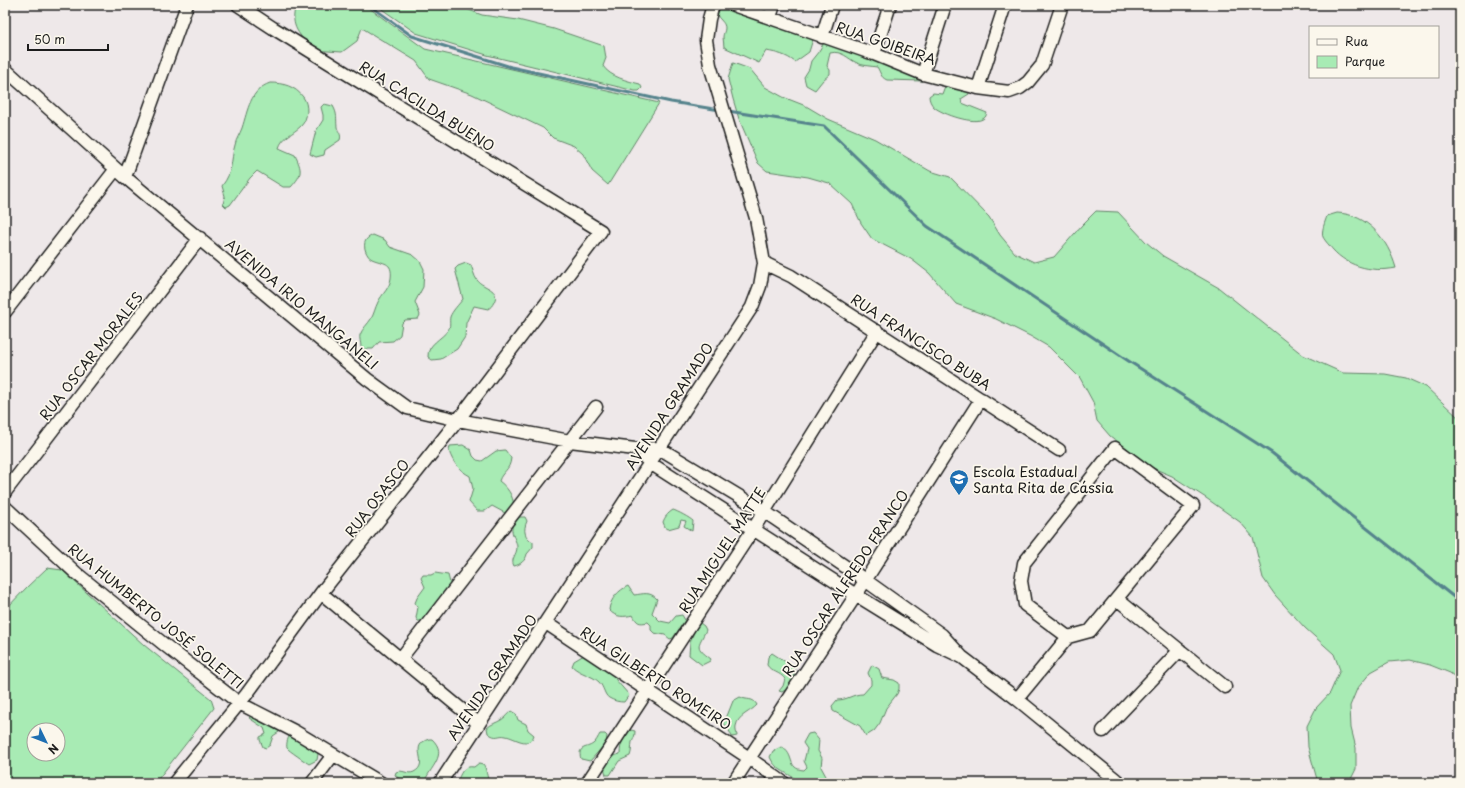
<svg xmlns="http://www.w3.org/2000/svg" width="1465" height="788" font-family="'Playpen Sans',sans-serif">
<rect width="100%" height="100%" fill="#eee8e9"/>
<filter id="ink" filterUnits="userSpaceOnUse"><feTurbulence type="fractalNoise" baseFrequency=".025" numOctaves="2"/><feDisplacementMap in="SourceGraphic" scale="8" xChannelSelector="R" yChannelSelector="G"/><feConvolveMatrix kernelMatrix="1 2 1 2 8 2 1 2 1" color-interpolation-filters="sRGB"/></filter>
<g filter="url(#ink)">
<path fill="#a8ebb4" stroke="#628468" fill-rule="evenodd" d="M 296,5 L 365,5 L 425,49 L 659,103 L 608,185 L 592,171 L 583,154 L 574,146 L 553,138 L 543,128 L 472,94 L 429,79 L 416,61 L 362,28 L 357,41 L 342,52 L 313,50 C 300,35 289,27 296,5 Z
M 376,5 L 456,5 L 482,15 L 518,20 L 554,29 L 604,46 L 606,58 L 603,66 C 610,77 628,81 640,84 L 642,88 L 639,91 L 635,91 L 487,55 L 416,33 Z
M 721,6 L 810,35 L 813,39 L 809,52 L 795,62 C 786,55 778,53 766,51 L 759,63 L 724,47 C 724,44 723,40 723,37 C 723,34 725,31 725,28 C 725,19 710,17 721,6 Z
M 826,39 L 927,78 L 923,81 L 887,80 C 880,77 881,73 877,67 C 871,66 863,66 857,63 C 848,59 842,50 830,53 L 827,66 L 830,70 L 830,74 L 823,80 L 815,90 L 806,85 L 804,77 L 809,69 L 811,61 L 819,51 Z
M 733,63 L 750,69 L 765,87 L 783,97 L 806,106 L 828,119 L 875,139 L 930,171 L 950,177 L 989,217 L 1000,235 L 1015,253 L 1034,262 L 1054,257 L 1082,225 L 1096,211 L 1118,212 L 1146,242 L 1163,256 L 1219,288 L 1303,355 L 1343,373 L 1385,374 L 1406,378 L 1426,387 L 1460,419 L 1460,681 L 1450,673 L 1430,665 L 1410,660 L 1389,662 L 1371,672 L 1357,689 L 1350,706 L 1351,728 L 1356,748 L 1356,769 L 1349,783 L 1318,783 L 1308,747 L 1307,726 L 1316,708 L 1330,693 L 1340,670 L 1334,654 L 1305,628 L 1275,595 L 1263,578 L 1253,537 L 1240,522 L 1206,498 L 1172,476 L 1153,468 L 1110,436 L 1097,421 L 1093,402 L 1080,378 L 1049,347 L 1030,336 L 996,319 L 956,304 L 929,273 L 911,259 L 872,239 L 861,223 L 852,204 L 829,183 L 808,177 L 767,171 L 758,163 L 739,119 L 733,99 L 728,79 Z
M 270,83 C 283,83 295,86 303,97 C 309,105 308,119 301,126 C 293,134 282,137 279,148 L 295,155 C 302,170 303,174 291,187 L 283,187 L 257,171 L 250,178 L 230,205 L 226,207 L 223,204 L 225,196 L 222,186 C 234,170 230,162 235,145 C 236,139 240,134 242,128 C 248,110 250,90 270,83 Z
M 949,84 L 968,90 L 969,94 L 961,99 L 962,103 L 987,113 C 986,115 986,117 984,118 C 976,126 942,114 934,107 C 931,104 929,100 929,96 L 933,93 L 942,94 L 945,86 Z
M 324,104 L 333,106 C 338,115 336,118 337,127 C 338,132 342,134 340,140 L 325,150 L 324,155 L 316,157 L 310,154 L 316,131 L 323,120 L 323,115 L 321,107 Z
M 1337,213 C 1368,214 1388,240 1396,268 C 1371,273 1344,266 1329,245 C 1327,243 1324,239 1323,237 C 1321,231 1325,222 1327,216 Z
M 373,235 L 385,240 L 390,247 L 413,255 L 420,261 L 424,269 L 423,287 L 415,302 L 420,315 L 418,319 L 405,320 L 402,323 L 400,335 L 393,341 L 379,342 L 373,349 L 365,349 L 361,347 C 361,343 359,338 360,335 C 362,329 368,324 371,319 C 374,314 375,308 378,302 C 382,294 390,288 391,278 C 393,261 383,264 372,259 C 367,257 362,246 366,240 C 367,238 371,236 373,235 Z
M 466,263 L 471,265 C 473,270 474,276 477,280 C 483,288 501,289 494,302 C 492,306 491,307 488,309 L 474,306 L 466,323 L 465,337 L 457,349 L 441,359 L 432,360 L 428,357 C 427,344 442,339 448,330 C 451,326 449,322 450,317 C 452,311 459,304 463,299 L 455,269 L 458,266 Z
M 463,445 L 471,450 L 473,456 L 477,460 L 482,461 L 496,451 L 505,450 L 511,458 C 510,471 502,471 499,481 C 507,487 513,495 514,506 L 510,511 L 505,513 L 492,506 L 485,511 L 477,511 L 469,502 L 473,489 L 470,476 C 459,470 453,463 449,451 L 450,446 Z
M 673,510 C 677,511 690,518 693,521 L 692,531 L 684,526 L 686,521 L 681,520 L 679,526 L 668,529 L 665,527 L 663,522 C 665,517 667,514 673,510 Z
M 518,517 L 525,517 L 527,521 C 523,530 524,537 533,542 L 533,547 L 527,554 C 526,560 520,565 514,566 C 510,559 517,555 517,547 C 517,541 511,534 512,528 C 512,523 515,520 518,517 Z
M 47,568 L 62,570 L 144,645 L 211,699 L 214,708 L 155,783 L 5,783 L 5,610 L 27,587 ZM 34,730 L 58,730 L 58,754 L 34,754 Z
M 435,573 L 448,575 L 450,583 L 450,589 L 422,621 L 418,621 L 416,618 L 418,607 L 415,603 L 417,598 L 425,587 L 421,578 L 423,575 L 431,575 Z
M 628,586 L 634,595 C 643,594 650,591 657,599 L 652,613 L 660,621 L 670,623 L 676,616 L 682,615 L 685,620 L 673,638 L 670,639 L 665,635 L 654,633 L 651,630 L 651,625 L 648,622 C 639,624 637,623 633,615 C 624,617 616,618 609,610 C 610,599 619,590 628,586 Z
M 700,623 L 704,626 L 706,630 C 698,647 694,646 711,659 L 710,661 L 702,665 L 689,655 L 690,642 L 694,632 Z
M 772,653 L 795,668 C 794,678 792,687 782,692 L 779,691 L 783,686 L 785,679 C 780,672 771,672 767,665 L 768,657 Z
M 584,655 L 614,674 L 616,680 L 629,695 L 624,702 C 619,702 614,701 609,698 C 604,695 604,687 599,682 C 592,675 580,674 572,666 L 574,661 Z
M 872,665 L 879,669 L 882,678 L 894,680 L 899,683 L 899,689 L 897,694 L 886,708 L 880,723 L 874,731 L 866,736 L 860,726 L 833,711 L 832,706 L 837,700 C 848,700 852,694 863,694 L 871,685 L 871,680 L 868,673 Z
M 740,697 C 747,701 753,697 757,705 C 751,712 738,715 736,726 C 735,730 737,733 737,736 L 732,737 L 727,726 L 723,724 L 723,720 L 727,716 L 733,701 Z
M 511,711 L 516,714 L 518,720 L 526,724 L 528,730 L 534,735 C 529,749 516,738 506,736 C 498,734 497,740 488,733 L 487,728 C 491,724 496,723 501,720 C 505,718 507,714 511,711 Z
M 252,715 L 280,728 L 279,732 L 273,736 L 270,745 L 266,748 L 263,747 L 260,740 L 260,737 L 266,734 L 264,728 L 249,718 Z
M 631,730 L 635,731 C 635,736 634,738 632,742 C 631,747 632,751 630,756 L 619,761 L 610,775 L 606,775 L 604,767 L 610,757 L 620,754 C 620,744 623,738 631,730 Z
M 813,733 L 819,740 L 818,751 L 822,758 L 821,767 L 827,778 L 828,783 L 795,783 L 794,778 C 784,771 775,769 770,757 L 773,751 L 781,747 C 796,754 786,769 804,770 L 807,767 L 804,761 L 807,749 L 803,743 L 808,734 Z
M 600,734 L 605,734 L 607,736 L 606,743 L 590,761 L 581,759 C 577,746 586,749 593,744 C 596,742 598,737 600,734 Z
M 290,735 L 316,752 L 318,754 L 317,760 L 309,764 C 306,762 288,750 287,748 C 286,744 288,737 290,735 Z
M 429,739 L 432,739 C 449,755 429,768 424,783 C 412,783 404,784 395,775 L 396,772 C 403,769 407,775 414,772 C 431,763 407,746 429,739 Z
M 479,763 L 483,764 C 487,768 486,777 490,783 L 457,783 C 460,774 463,765 474,767 Z"/>
<g fill="none" stroke-linecap="round" stroke-linejoin="round">
<path stroke="#54838c" stroke-width="3" d="M 369,5 L 412,36 L 511,67 L 671,102 L 720,110
M 728,111 L 824,126 L 927,226 L 1127,360 L 1272,453 L 1460,602"/>
<defs>
<path id="minor" d="M 733,5 L 874,54 L 923,74 L 978,88 L 1009,92 L 1020,88 L 1028,82 L 1042,65 L 1062,5
M 770,17 L 774,5
M 822,37 L 832,5
M 874,54 L 890,5
M 5,69 L 125,177 L 367,379 L 407,408 L 458,420 L 570,441 L 635,449 L 659,448 L 765,512 L 865,580 L 942,635 L 962,657
M 923,74 L 945,5
M 978,88 L 1005,5
M 125,177 L 187,5
M 764,263 L 791,276 L 1059,450
M 5,312 L 116,169
M 645,458 L 650,463 L 856,595 L 937,645 L 962,657 L 1017,699 L 1120,783
M 5,492 L 200,238
M 5,507 L 76,573 L 166,646 L 239,703 L 294,731 L 381,783
M 321,593 L 478,723
M 1117,599 L 1225,687
M 546,623 L 749,758 L 784,783
M 401,658 L 596,407
M 1017,699 L 1068,637 L 1090,631 L 1193,506 L 1115,448 L 1024,563 L 1021,581 L 1025,605 L 1068,637
M 1103,731 L 1180,650
M 174,783 L 246,695 L 321,593 L 458,420 L 601,231 L 273,28 L 238,5
M 312,783 L 333,755
M 440,783 L 752,307 L 760,286 L 764,263 L 756,218 L 710,65 L 706,40 L 709,19 L 713,5
M 587,783 L 754,528 L 877,331
M 733,783 L 856,595 L 981,399"/>
</defs>
<use href="#minor" stroke="#1c1c1c" stroke-width="15"/>
<use href="#minor" stroke="#fbf7ec" stroke-width="12"/>
</g>
</g>
<defs>
<symbol id="school-pin" viewBox="-11 -11 22 30"><path d="M0 17L-7.5 6A9.5 9.5 0 1 1 7.5 6Z" fill="#1f6fb2" stroke="#fbf7ec"/><path d="M0-5L7-2L0 1L-7-2ZM-4 1L0 2.5L4 1V4Q0 6-4 4Z" fill="#fff"/></symbol>
</defs>
<g fill-rule="evenodd">
<use href="#school-pin" x="948" y="468" width="22" height="30"/>
</g>
<g text-anchor="middle" dominant-baseline="central" stroke-width="3.5" stroke-linejoin="round" paint-order="stroke">
<g font-size="14" fill="#1c1c1c" stroke="#fbf7ec">
<text transform="translate(886 43) rotate(19)">RUA GOIBEIRA</text>
<text transform="translate(427 106) rotate(32)">RUA CACILDA BUENO</text>
<text transform="translate(302 304) rotate(40)">AVENIDA IRIO MANGANELI</text>
<text transform="translate(921 342) rotate(33)">RUA FRANCISCO BUBA</text>
<text transform="translate(91 356) rotate(-52)">RUA OSCAR MORALES</text>
<text transform="translate(669 406) rotate(-57)">AVENIDA GRAMADO</text>
<text transform="translate(377 498) rotate(-52)">RUA OSASCO</text>
<text transform="translate(722 550) rotate(-57)">RUA MIGUEL MATTE</text>
<text transform="translate(845 583) rotate(-57)">RUA OSCAR ALFREDO FRANCO</text>
<text transform="translate(156 616) rotate(39)">RUA HUMBERTO JOSÉ SOLETTI</text>
<text transform="translate(492 677) rotate(-56)">AVENIDA GRAMADO</text>
<text transform="translate(656 678) rotate(33)">RUA GILBERTO ROMEIRO</text>
</g>
<g font-size="14" fill="#1c1c1c" stroke="#fbf7ec" text-anchor="start">
<text x="973" y="471">Escola Estadual<tspan x="973" dy="16">Santa Rita de Cássia</tspan></text>
</g>
</g>
<rect width="1465" height="788" fill="none" stroke="#fbf7ec" stroke-width="20"/>
<rect x="10" y="10" width="1445" height="768" fill="none" stroke="#1c1c1c" stroke-width="1.5" filter="url(#ink)"/>
<rect x="1309" y="26" width="130" height="52" fill="#fbf7ec" stroke="#a29f99"/>
<rect x="1317" y="39" width="20" height="6" fill="#fbf7ec" stroke="#a29f99"/>
<text x="1345" y="46" font-size="12" fill="#1c1c1c">Rua</text>
<rect x="1317" y="56" width="20" height="12" fill="#a8ebb4" stroke="#a29f99"/>
<text x="1345" y="66" font-size="12" fill="#1c1c1c">Parque</text>
<g transform="translate(46 742) rotate(133)"><circle r="19" fill="#fbf7ec" stroke="#a29f99"/>
<path d="M0-3L7 15L0 10L-7 15Z" fill="#1f6fb2"/>
<text y="-6" font-size="11" font-weight="bold" text-anchor="middle" fill="#1c1c1c">N</text>
</g>
<path d="M28 44v6h80v-6" fill="none" stroke="#1c1c1c" stroke-width="2"/>
<text x="34" y="44" font-size="12" fill="#1c1c1c" stroke="#fbf7ec" stroke-width="3" paint-order="stroke">50 m</text>
</svg>
